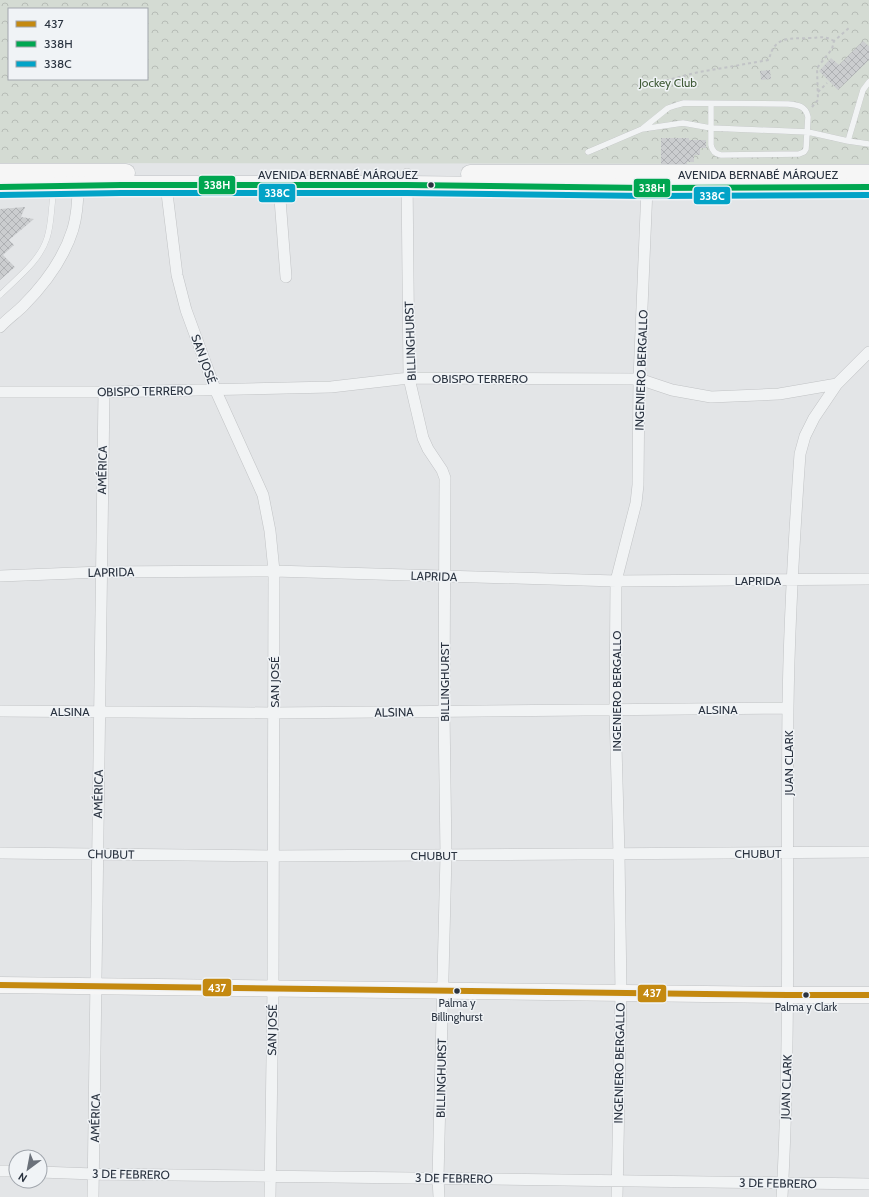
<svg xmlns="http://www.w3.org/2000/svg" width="869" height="1197" font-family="Cabin,sans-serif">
<defs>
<pattern id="park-crowns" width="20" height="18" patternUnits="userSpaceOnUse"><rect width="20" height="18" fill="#d4dbd3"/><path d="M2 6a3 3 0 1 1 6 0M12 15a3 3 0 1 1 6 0" fill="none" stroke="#b6bcb6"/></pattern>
<pattern id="building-cross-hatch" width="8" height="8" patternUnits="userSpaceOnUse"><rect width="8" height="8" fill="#cbcdcf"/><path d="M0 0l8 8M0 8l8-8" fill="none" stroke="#aeb0b3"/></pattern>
</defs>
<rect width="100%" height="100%" fill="#e3e5e7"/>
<path fill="url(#park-crowns)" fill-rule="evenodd" d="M 0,0 L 869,0 L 869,164 L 0,163 ZM 9,9 L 147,9 L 147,79 L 9,79 Z"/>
<path fill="url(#building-cross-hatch)" d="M 863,41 L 869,46 L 869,60 L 838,90 L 819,71 L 831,58 L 839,65 Z
M 770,70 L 771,79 L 761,80 L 760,71 Z
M 661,138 L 689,138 L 689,140 L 706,140 L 706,148 L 700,148 L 700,155 L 694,155 L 694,162 L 687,162 L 687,164 L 661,164 Z
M 25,207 L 21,217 L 34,219 L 9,240 L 14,245 L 3,255 L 15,267 L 0,280 L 0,209 Z"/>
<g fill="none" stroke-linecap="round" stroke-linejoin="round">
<defs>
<path id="service" d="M 642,129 L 683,123 L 711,128 L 808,132 L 848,141 L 869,144
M 848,141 L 863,90 L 869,82
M 588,152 L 642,129 L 668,108 L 677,105 L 684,103 L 788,104 C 798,105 806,106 808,117 L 806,149 L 804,152 L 799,154 L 721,155 C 715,154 712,151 711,145 L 711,104
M 0,295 C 17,278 40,261 47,238 C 52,223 51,205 54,189"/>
<path id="minor" d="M 407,174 L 409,378 L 423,438 L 428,449 L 442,470 L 445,478 L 444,711 L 446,855 L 438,1178 L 439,1197
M 166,185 L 177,275 L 186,310 L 215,389 L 263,495 L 270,531 L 274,571 L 273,989 L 270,1197
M 279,186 L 286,277
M 0,327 C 7,319 16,313 23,306 C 44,285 64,258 73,229 C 77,215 78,201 78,186
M 0,392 L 104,392 L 331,387 L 409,378 L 639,379 L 672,390 L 711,397 L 779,394 L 837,384
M 0,576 L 101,572 L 274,571 L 616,581 L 869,579
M 0,711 L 273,713 L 788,708
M 0,853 L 273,856 L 869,852
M 0,1171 L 16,1171
M 40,1172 L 94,1174 L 869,1184
M 93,1197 L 104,392
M 617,1197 L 621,993 L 619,854 L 615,710 L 616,581 L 636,503 L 638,485 L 639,379 L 647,188
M 782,1197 C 791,1034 786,871 788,708 C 789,623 794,539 800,454 L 805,436 L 814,418 L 837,384 L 869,352"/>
<path id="secondary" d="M 0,985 L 788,995 L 869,995"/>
<g id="primary">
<path d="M 0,173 L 126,173"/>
<path id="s1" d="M 470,174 L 869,174"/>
<path d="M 0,187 L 121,185 L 407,185 L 647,188 L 869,187"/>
</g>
</defs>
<use href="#service" stroke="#c1c3c5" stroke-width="6"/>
<use href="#minor" stroke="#c1c3c5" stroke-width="12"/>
<use href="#secondary" stroke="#c1c3c5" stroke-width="17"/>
<use href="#primary" stroke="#bfc2c5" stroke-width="19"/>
<path stroke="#c1c3c6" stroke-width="2" stroke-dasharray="3 3" stroke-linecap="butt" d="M 660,82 L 699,72 L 769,60 C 774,35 790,39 810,38 C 820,38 823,35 834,41
M 818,92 L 827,83
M 812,107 L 818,100 L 817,68 L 832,49 L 834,41 L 849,28"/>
<use href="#service" stroke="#f1f3f4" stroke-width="5.5"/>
<use href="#minor" stroke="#f1f3f4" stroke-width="11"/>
<use href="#secondary" stroke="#f6f6f6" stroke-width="16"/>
<use href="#primary" stroke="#f6f6f6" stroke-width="18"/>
<defs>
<path id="bus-1" d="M 0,985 L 788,995 L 869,995"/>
<path id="bus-2" d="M 0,187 L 121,185 L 407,185 L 647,188 L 869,187"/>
<path id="bus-3" d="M 0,195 L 121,193 L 407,193 L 647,196 L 869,195"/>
</defs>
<use href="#bus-1" stroke="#f0f3f6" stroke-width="9"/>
<use href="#bus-2" stroke="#f0f3f6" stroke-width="9"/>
<use href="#bus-3" stroke="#f0f3f6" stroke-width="9"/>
<use href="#bus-1" stroke="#c48910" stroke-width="6"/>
<use href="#bus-2" stroke="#00a651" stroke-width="6"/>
<use href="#bus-3" stroke="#02a3c7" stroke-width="6"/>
</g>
<g fill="#2a3340" stroke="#f0f3f6" stroke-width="1.5">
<circle cx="431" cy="185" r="3.5"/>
<circle cx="457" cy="991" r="3.5"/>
<circle cx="806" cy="995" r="3.5"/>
</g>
<g text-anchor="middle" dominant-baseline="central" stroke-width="3" stroke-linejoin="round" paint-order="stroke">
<g font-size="11" fill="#2a3340" stroke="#f0f3f6">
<text x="457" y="1003">Palma y<tspan x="457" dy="14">Billinghurst</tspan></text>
<text x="806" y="1007">Palma y Clark</text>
</g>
<g font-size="12" fill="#415b38" stroke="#f0f3f6">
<text x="668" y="82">Jockey Club</text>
</g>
<g font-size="12" fill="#2a3340" stroke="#f0f3f6">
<text x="338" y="174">AVENIDA BERNABÉ MÁRQUEZ</text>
<text stroke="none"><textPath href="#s1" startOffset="288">AVENIDA BERNABÉ MÁRQUEZ</textPath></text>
<text transform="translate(410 341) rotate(-92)">BILLINGHURST</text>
<text transform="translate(204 359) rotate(70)">SAN JOSÉ</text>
<text transform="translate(641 370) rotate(-88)">INGENIERO BERGALLO</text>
<text x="480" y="378">OBISPO TERRERO</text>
<text transform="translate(145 391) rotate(-1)">OBISPO TERRERO</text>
<text transform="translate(102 470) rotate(-89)">AMÉRICA</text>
<text transform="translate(111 572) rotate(-1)">LAPRIDA</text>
<text transform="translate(434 576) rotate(2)">LAPRIDA</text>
<text x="758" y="580">LAPRIDA</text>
<text transform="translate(274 682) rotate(-90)">SAN JOSÉ</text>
<text transform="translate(444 682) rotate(-90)">BILLINGHURST</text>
<text transform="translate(616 691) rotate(-90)">INGENIERO BERGALLO</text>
<text x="718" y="709">ALSINA</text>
<text x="70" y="711">ALSINA</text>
<text transform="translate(394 712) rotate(-1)">ALSINA</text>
<text transform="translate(788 763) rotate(-90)">JUAN CLARK</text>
<text transform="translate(98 794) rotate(-89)">AMÉRICA</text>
<text x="758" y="853">CHUBUT</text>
<text transform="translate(111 854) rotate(1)">CHUBUT</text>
<text x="434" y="855">CHUBUT</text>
<text transform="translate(272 1030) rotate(-89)">SAN JOSÉ</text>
<text transform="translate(619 1063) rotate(-89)">INGENIERO BERGALLO</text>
<text transform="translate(441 1078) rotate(-89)">BILLINGHURST</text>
<text transform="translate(786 1087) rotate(-88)">JUAN CLARK</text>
<text transform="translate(95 1118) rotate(-89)">AMÉRICA</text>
<text transform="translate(131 1174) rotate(1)">3 DE FEBRERO</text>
<text transform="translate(454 1178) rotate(1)">3 DE FEBRERO</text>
<text transform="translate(778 1183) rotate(1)">3 DE FEBRERO</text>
</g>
</g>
<g stroke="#f0f3f6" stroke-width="1.5">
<rect x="198" y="175" width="38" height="20" rx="4" fill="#00a651"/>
<rect x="633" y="178" width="38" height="20" rx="4" fill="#00a651"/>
<rect x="258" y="183" width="38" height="20" rx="4" fill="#02a3c7"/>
<rect x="693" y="186" width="38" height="19" rx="4" fill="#02a3c7"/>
<rect x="202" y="978" width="30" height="19" rx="4" fill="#c48910"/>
<rect x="637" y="984" width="30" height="19" rx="4" fill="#c48910"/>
</g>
<g font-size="11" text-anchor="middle" font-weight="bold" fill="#fff">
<text x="217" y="189">338H</text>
<text x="652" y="192">338H</text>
<text x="277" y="197">338C</text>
<text x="712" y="200">338C</text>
<text x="217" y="992">437</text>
<text x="652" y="997">437</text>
</g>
<rect x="8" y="8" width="140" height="72" fill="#f0f3f6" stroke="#a1a6ad"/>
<rect x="16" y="21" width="20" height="6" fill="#c48910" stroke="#a1a6ad"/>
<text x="44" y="28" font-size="12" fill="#2a3340">437</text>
<rect x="16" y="41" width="20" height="6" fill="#00a651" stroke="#a1a6ad"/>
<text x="44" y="48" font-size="12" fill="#2a3340">338H</text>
<rect x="16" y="61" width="20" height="6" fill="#02a3c7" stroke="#a1a6ad"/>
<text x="44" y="68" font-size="12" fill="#2a3340">338C</text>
<g transform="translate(28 1169) rotate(212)"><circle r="19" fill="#f0f3f6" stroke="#a1a6ad"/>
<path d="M0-3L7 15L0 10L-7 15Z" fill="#6b717a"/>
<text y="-6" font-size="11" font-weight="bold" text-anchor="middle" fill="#2a3340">N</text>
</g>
</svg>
